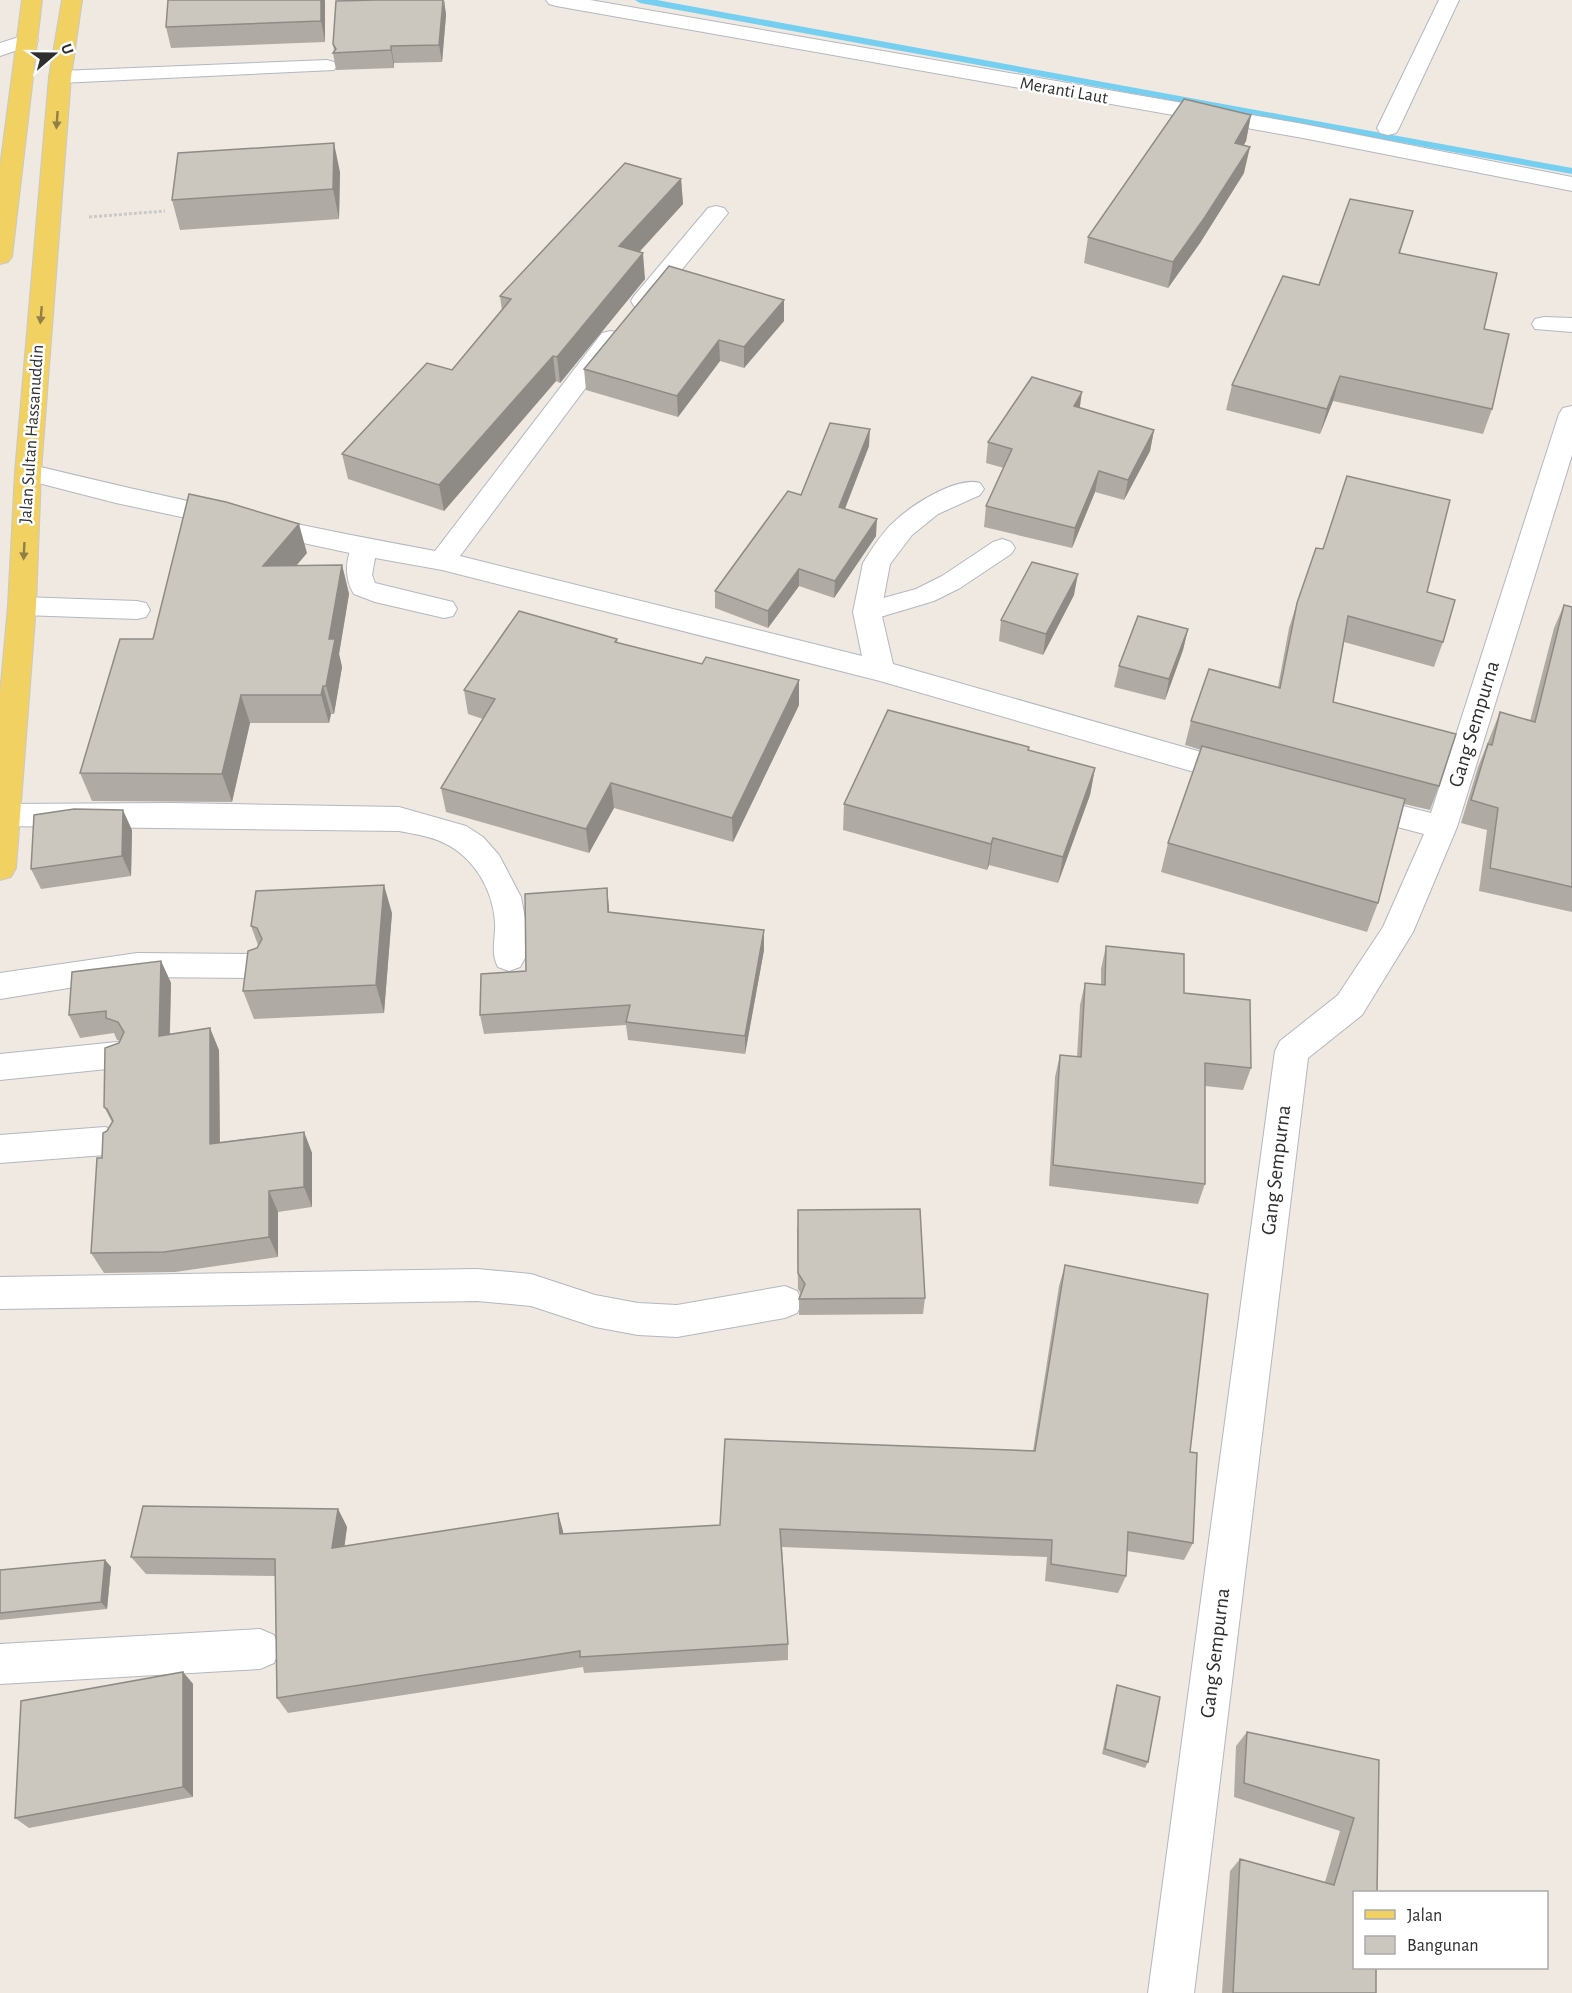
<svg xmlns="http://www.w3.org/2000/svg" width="1572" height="1993" font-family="'Alegreya Sans',sans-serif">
<rect width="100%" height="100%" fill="#efe9e1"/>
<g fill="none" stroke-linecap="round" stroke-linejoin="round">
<path fill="#75cff0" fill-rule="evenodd" d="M 635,0 L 657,0 L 1572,168 L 1572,174 L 640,3 Z"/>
<defs>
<path id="lane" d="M 28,34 L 35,36 L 38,40 L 35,44 L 0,56 L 0,43 Z
M 327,60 L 334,62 L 337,66 L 334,70 L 60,83 L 53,81 L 50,77 L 53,73 L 60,71 Z
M 364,538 L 373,541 L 377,547 L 372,575 L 375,583 L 453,602 L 457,609 L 453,616 L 444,618 L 375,602 L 354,594 C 344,578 345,557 355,541 Z
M 1002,539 L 1011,542 L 1015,548 L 1011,554 L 960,588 L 934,601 L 867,621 L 858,619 L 854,612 L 858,605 L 916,589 L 942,576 L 993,542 Z
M 22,597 L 137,601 L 146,603 L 150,610 L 146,617 L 137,619 L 22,615 L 13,612 L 9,606 L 13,600 Z
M 137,953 L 254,954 L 265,957 L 270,966 L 265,975 L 254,978 L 137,977 L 0,999 L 0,973 Z
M 117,1042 L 128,1046 L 133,1055 L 128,1064 L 117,1068 L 0,1080 L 0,1054 Z
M 105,1127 L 117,1131 L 122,1141 L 117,1151 L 105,1155 L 0,1163 L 0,1135 Z
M 477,1269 L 531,1274 L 595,1295 L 638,1303 L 677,1305 L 785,1286 L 797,1291 L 803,1302 L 797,1313 L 785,1318 L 677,1337 L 638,1335 L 595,1327 L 531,1306 L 477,1301 L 0,1309 L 0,1277 Z
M 260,1629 L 274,1635 L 280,1649 L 274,1663 L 260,1669 L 0,1684 L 0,1644 Z"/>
<path id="street" d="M 546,0 L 590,0 L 1303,124 L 1572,177 L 1572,191 L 1303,138 L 556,6 L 549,4 Z
M 1439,0 L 1459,0 L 1399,128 L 1396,133 L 1388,135 L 1380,133 L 1377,128 Z
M 716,206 L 724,208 L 728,213 L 724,218 L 652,306 L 643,308 L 634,306 L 631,301 L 634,296 L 708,208 Z
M 1544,317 L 1572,318 L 1572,332 L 1535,329 L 1532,324 L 1535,319 Z
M 611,331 L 620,333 L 623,338 L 460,556 L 862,656 L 853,612 L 863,563 C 872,549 882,532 894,522 C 911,505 957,476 980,483 L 984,489 L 980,495 L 938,514 L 912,535 L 890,564 L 881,612 L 893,664 L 1250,766 L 1254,774 L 1250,782 L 1239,785 L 880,681 L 442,570 L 364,556 L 116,503 L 19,478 L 15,472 L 19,466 L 28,464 C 163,497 299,526 435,551 L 602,333 Z
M 1572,406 L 1572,455 L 1457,827 L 1413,932 L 1362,1015 L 1308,1058 L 1194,1993 L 1148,1993 L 1275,1051 L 1280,1041 L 1338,995 L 1383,927 L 1424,834 L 1348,814 L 1344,806 L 1348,798 L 1359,795 L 1431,813 L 1559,414 L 1563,408 Z
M 173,803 L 399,807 L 466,826 L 483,837 L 499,855 L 521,897 L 527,929 L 525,958 L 520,967 L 509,971 L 498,967 C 490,953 496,938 495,922 C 493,890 474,857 444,843 C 430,836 414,834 399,831 L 0,826 L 0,806 L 4,804 Z"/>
<path id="primary" d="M 22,0 L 42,0 L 12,257 L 8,262 L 0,264 L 0,167 Z
M 62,0 L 82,0 L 71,77 L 41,472 L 36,606 L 16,868 L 11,877 L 0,880 L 0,694 L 8,606 L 15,472 L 49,77 Z"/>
</defs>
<use href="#lane" stroke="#b4b7c1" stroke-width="2"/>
<use href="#street" stroke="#b4b7c1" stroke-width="2"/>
<use href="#primary" stroke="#c9c9c9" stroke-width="2"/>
<path stroke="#c9c9c9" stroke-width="3" stroke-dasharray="3 2" stroke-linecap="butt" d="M 89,217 L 165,211"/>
<use href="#lane" fill="#fff" fill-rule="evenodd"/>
<use href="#street" fill="#fff" fill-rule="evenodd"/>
<use href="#primary" fill="#f2d163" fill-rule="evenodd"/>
</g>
<path fill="#afaba4" d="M 325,0 L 325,42 L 171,48 L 166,27 Z
M 444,0 L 446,15 L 442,62 L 394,63 L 394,68 L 336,70 L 333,53 L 334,51 L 333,44 Z
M 1251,115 L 1246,141 L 1244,145 L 1244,173 L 1200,243 L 1168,288 L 1084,263 L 1088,237 Z
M 340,172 L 339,219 L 180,230 L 172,200 Z
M 681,179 L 683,204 L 639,252 L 645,279 L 560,383 L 556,381 L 444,511 L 348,479 L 342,454 L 452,370 L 502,311 L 500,296 Z
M 1413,211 L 1400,253 L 1484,329 L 1492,409 L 1483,434 L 1333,401 L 1320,434 L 1226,410 L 1232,385 L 1319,285 Z
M 784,321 L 744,368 L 720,361 L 678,417 L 586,390 L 584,369 Z
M 1080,408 L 1154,430 L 1150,451 L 1124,500 L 1095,492 L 1072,548 L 984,527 L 986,506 L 1004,468 L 986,463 L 988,442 Z
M 869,446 L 845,509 L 876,536 L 834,598 L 799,586 L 768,628 L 715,608 L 715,591 L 801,495 Z
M 307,553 L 296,566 L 342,565 L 349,594 L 339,654 L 342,667 L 334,714 L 331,714 L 329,723 L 250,723 L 232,802 L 92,801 L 80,773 L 153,639 Z
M 1427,592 L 1443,642 L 1434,667 L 1344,642 L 1333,702 L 1439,786 L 1430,810 L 1404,804 L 1378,903 L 1367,932 L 1161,872 L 1168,843 L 1201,750 L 1185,745 L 1191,721 L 1278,687 L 1289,628 L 1297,603 Z
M 1074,595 L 1043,655 L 999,641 L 1001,620 Z
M 1564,605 L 1572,607 L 1572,912 L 1479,891 L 1487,830 L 1461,823 L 1478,767 L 1500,712 L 1530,721 L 1554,628 Z
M 1188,629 L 1183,650 L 1165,700 L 1114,687 L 1119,666 Z
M 617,639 L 618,643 L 702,664 L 799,680 L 799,705 L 733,842 L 614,808 L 589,853 L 446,812 L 441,788 L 483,719 L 468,714 L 464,690 Z
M 1029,747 L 1028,750 L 1095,768 L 1090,795 L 1058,883 L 989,865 L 987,870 L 843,830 L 844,804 Z
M 132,830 L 131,876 L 41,889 L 31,869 Z
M 609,912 L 764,930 L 764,950 L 745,1054 L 628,1040 L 626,1025 L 484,1034 L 480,1015 L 526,971 Z
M 392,913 L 384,1013 L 254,1019 L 243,991 L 258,945 L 251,926 Z
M 1106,946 L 1184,993 L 1251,1068 L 1243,1090 L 1205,1086 L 1205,1184 L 1198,1204 L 1049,1186 L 1055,1077 L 1060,1055 L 1077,1057 L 1080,1005 L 1085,983 L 1101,984 L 1101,969 Z
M 161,961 L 171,983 L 170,1034 L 219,1050 L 220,1142 L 304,1132 L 312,1153 L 312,1207 L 278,1212 L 278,1257 L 175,1272 L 104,1273 L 91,1253 L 102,1158 L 107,1131 L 112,1122 L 104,1107 L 120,1041 L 117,1040 L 114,1033 L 80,1038 L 69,1015 Z
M 797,1227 L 925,1298 L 923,1314 L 799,1315 L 799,1299 L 801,1294 L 798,1289 Z
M 1065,1265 L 1190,1452 L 1193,1543 L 1184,1560 L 1127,1551 L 1126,1576 L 1118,1593 L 1045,1581 L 1047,1557 L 782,1547 L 788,1644 L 788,1660 L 584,1673 L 583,1667 L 288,1713 L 277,1698 L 275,1576 L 146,1574 L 131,1557 L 338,1509 L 347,1527 L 344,1546 L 558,1513 L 563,1534 L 720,1525 L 1033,1451 L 1059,1286 Z
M 105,1560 L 111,1567 L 107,1609 L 0,1620 L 0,1570 Z
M 183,1672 L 193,1684 L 193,1797 L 29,1828 L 15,1818 Z
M 1117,1685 L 1148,1762 L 1145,1768 L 1102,1754 L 1115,1691 Z
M 1247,1732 L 1379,1760 L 1376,1993 L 1222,1993 L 1230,1871 L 1240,1859 L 1325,1882 L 1340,1831 L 1234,1797 L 1236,1746 Z"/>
<path fill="#8e8b86" d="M 321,0 L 325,0 L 325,42 L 321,21 Z
M 444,0 L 446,15 L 442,62 L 439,45 Z
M 391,46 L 394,63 L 394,68 L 391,50 Z
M 1251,115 L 1246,141 L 1229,169 L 1235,143 Z
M 334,143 L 340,172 L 339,219 L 333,189 Z
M 1250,147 L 1244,173 L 1200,243 L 1168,288 L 1173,262 Z
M 681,179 L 683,204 L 621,272 L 619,246 Z
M 643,253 L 645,279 L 560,383 L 557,357 Z
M 784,300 L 784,321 L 744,368 L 744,347 Z
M 719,340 L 720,361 L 678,417 L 677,396 Z
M 553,356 L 556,381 L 444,511 L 439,485 Z
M 1340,376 L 1333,401 L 1320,434 L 1327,409 Z
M 1082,392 L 1079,413 L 1074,406 Z
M 870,429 L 869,446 L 839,524 L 839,507 Z
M 1154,430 L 1150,451 L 1124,500 L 1128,480 Z
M 1099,471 L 1095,492 L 1072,548 L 1075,528 Z
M 877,519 L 876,536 L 834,598 L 835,581 Z
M 299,524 L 307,553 L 271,595 L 263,566 Z
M 342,565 L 349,594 L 339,654 L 342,667 L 334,714 L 326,686 L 329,639 Z
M 799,569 L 799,586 L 768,628 L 768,611 Z
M 1078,574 L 1074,595 L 1043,655 L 1046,634 Z
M 1188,629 L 1183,650 L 1165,700 L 1169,679 Z
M 799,680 L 799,705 L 733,842 L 732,818 Z
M 323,686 L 331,714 L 329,723 L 321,695 Z
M 241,695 L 250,723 L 232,802 L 222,774 Z
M 1095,768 L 1090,795 L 1058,883 L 1063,857 Z
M 611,783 L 614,808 L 589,853 L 586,829 Z
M 123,810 L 132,830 L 131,876 L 122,856 Z
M 993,838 L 989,865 L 987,870 L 991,844 Z
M 384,885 L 392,913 L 384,1013 L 376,985 Z
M 607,888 L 609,908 L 610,932 L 608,912 Z
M 764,930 L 764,950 L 745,1054 L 745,1036 Z
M 161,961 L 171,983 L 169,1058 L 159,1036 Z
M 210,1028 L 219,1050 L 220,1165 L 210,1144 Z
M 304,1132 L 312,1153 L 312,1207 L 304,1187 Z
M 269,1191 L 278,1212 L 278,1257 L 269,1237 Z
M 338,1509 L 347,1527 L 342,1565 L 332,1548 Z
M 558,1513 L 563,1531 L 565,1552 L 560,1534 Z
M 105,1560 L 111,1567 L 107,1609 L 101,1602 Z
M 183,1672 L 193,1684 L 193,1797 L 183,1787 Z"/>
<path fill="#cbc7bf" stroke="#8e8b86" stroke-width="1.5" d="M 168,0 L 321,0 L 321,21 L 166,27 Z
M 377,0 L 443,0 L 439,45 L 391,46 L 391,50 L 333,53 L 336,49 L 333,44 L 336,1 Z
M 1184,99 L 1251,115 L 1235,143 L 1250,147 L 1205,217 L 1173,262 L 1088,237 Z
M 334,143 L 333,189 L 172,200 L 178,153 Z
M 625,163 L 681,179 L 619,246 L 643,253 L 557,357 L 553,356 L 439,485 L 342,454 L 427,363 L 452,370 L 511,299 L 500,296 Z
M 1350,199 L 1413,211 L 1399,253 L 1497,273 L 1484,329 L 1509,334 L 1492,409 L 1340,376 L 1327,409 L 1232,385 L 1283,276 L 1319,285 Z
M 669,266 L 784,300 L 744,347 L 719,340 L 677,396 L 584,369 Z
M 1032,377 L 1082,392 L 1074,406 L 1154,430 L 1128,480 L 1099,471 L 1075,528 L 986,506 L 1012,449 L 988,442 Z
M 830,423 L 870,429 L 839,507 L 877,519 L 835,581 L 799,569 L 768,611 L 715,591 L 788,491 L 801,495 Z
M 1347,476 L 1450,500 L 1427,592 L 1455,600 L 1443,642 L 1348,616 L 1333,702 L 1456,734 L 1439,786 L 1191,721 L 1209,669 L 1280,688 L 1297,603 L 1316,548 L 1323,549 Z
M 189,494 L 226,502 L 299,524 L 263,566 L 342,565 L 329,639 L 335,639 L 326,686 L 323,686 L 321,695 L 241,695 L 222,774 L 80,773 L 120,639 L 153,639 Z
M 1032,562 L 1078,574 L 1046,634 L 1001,620 Z
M 1564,605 L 1572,607 L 1572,887 L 1490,868 L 1498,808 L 1471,800 L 1488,744 L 1492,745 L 1500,712 L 1535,722 Z
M 519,611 L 617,639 L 615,642 L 702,664 L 706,657 L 799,680 L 732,818 L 611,783 L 586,829 L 441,788 L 495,699 L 464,690 Z
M 1138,616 L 1188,629 L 1169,679 L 1119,666 Z
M 888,710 L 1029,747 L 1028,750 L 1095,768 L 1063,857 L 993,838 L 991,844 L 844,804 Z
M 1202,746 L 1405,799 L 1378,903 L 1168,843 Z
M 74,809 L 123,810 L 122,856 L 31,869 L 34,815 Z
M 384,885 L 376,985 L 243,991 L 248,951 L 257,948 L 262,939 L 257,928 L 251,926 L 256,891 Z
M 607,888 L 608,912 L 764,930 L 745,1036 L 626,1022 L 630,1005 L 480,1015 L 481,974 L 526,971 L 525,894 Z
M 1106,946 L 1184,954 L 1184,993 L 1250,1000 L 1251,1068 L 1205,1063 L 1205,1184 L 1053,1165 L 1060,1055 L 1081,1057 L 1085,983 L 1105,985 Z
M 161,961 L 159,1036 L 210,1028 L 210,1144 L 304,1132 L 304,1187 L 269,1191 L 269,1237 L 164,1252 L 91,1253 L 97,1158 L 102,1158 L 103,1133 L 107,1131 L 113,1121 L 107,1109 L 104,1107 L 105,1048 L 119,1043 L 124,1032 L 118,1022 L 106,1018 L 106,1011 L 69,1015 L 72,972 Z
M 920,1209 L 925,1298 L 799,1299 L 805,1284 L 798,1273 L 798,1210 Z
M 1065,1265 L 1208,1294 L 1190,1452 L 1197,1453 L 1193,1543 L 1128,1532 L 1126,1576 L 1051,1564 L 1052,1540 L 780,1529 L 788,1644 L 580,1657 L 580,1651 L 277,1698 L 275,1559 L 131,1557 L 143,1506 L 338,1509 L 332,1548 L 558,1513 L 560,1534 L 720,1525 L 725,1439 L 1035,1451 Z
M 105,1560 L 101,1602 L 0,1613 L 0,1570 Z
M 183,1672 L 183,1787 L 15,1818 L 21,1701 Z
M 1117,1685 L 1160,1697 L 1148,1762 L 1105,1749 Z
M 1247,1732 L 1379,1760 L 1377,1893 L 1354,1893 L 1354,1968 L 1376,1968 L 1376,1993 L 1233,1993 L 1240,1859 L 1334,1885 L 1354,1818 L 1244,1783 Z"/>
<defs><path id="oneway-solid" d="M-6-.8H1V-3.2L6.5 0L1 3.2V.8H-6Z" transform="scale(1.5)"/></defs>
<g fill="#908048">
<use href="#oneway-solid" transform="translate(57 120) rotate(94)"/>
<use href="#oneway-solid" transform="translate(41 315) rotate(95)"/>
<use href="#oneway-solid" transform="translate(24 551) rotate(93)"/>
</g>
<g text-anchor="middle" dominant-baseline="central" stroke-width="5" stroke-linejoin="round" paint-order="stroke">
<g font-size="18" fill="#2e2e2e" stroke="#fff">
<text transform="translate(1064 91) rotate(10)">Meranti Laut</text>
<text transform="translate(32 434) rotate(-86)">Jalan Sultan Hassanuddin</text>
</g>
<g font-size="21" fill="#2e2e2e" stroke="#fff">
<text transform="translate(1474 724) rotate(-73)">Gang Sempurna</text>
<text transform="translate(1276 1170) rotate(-83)">Gang Sempurna</text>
<text transform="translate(1215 1653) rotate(-83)">Gang Sempurna</text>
</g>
</g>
<rect x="1353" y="1891" width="195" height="78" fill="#ffffff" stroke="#ababab" stroke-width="1.5"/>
<rect x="1365" y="1910" width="30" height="9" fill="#f2d163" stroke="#ababab" stroke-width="1.5"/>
<text x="1407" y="1921" font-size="18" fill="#2e2e2e">Jalan</text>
<rect x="1365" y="1936" width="30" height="18" fill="#cbc7bf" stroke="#ababab" stroke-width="1.5"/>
<text x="1407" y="1951" font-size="18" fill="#2e2e2e">Bangunan</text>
<g transform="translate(54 54) rotate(70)" stroke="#ffffff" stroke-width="4.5" paint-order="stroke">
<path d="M0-4.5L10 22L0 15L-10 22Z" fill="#2e2e2e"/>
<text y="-9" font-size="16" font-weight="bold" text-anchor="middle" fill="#2e2e2e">U</text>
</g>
</svg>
